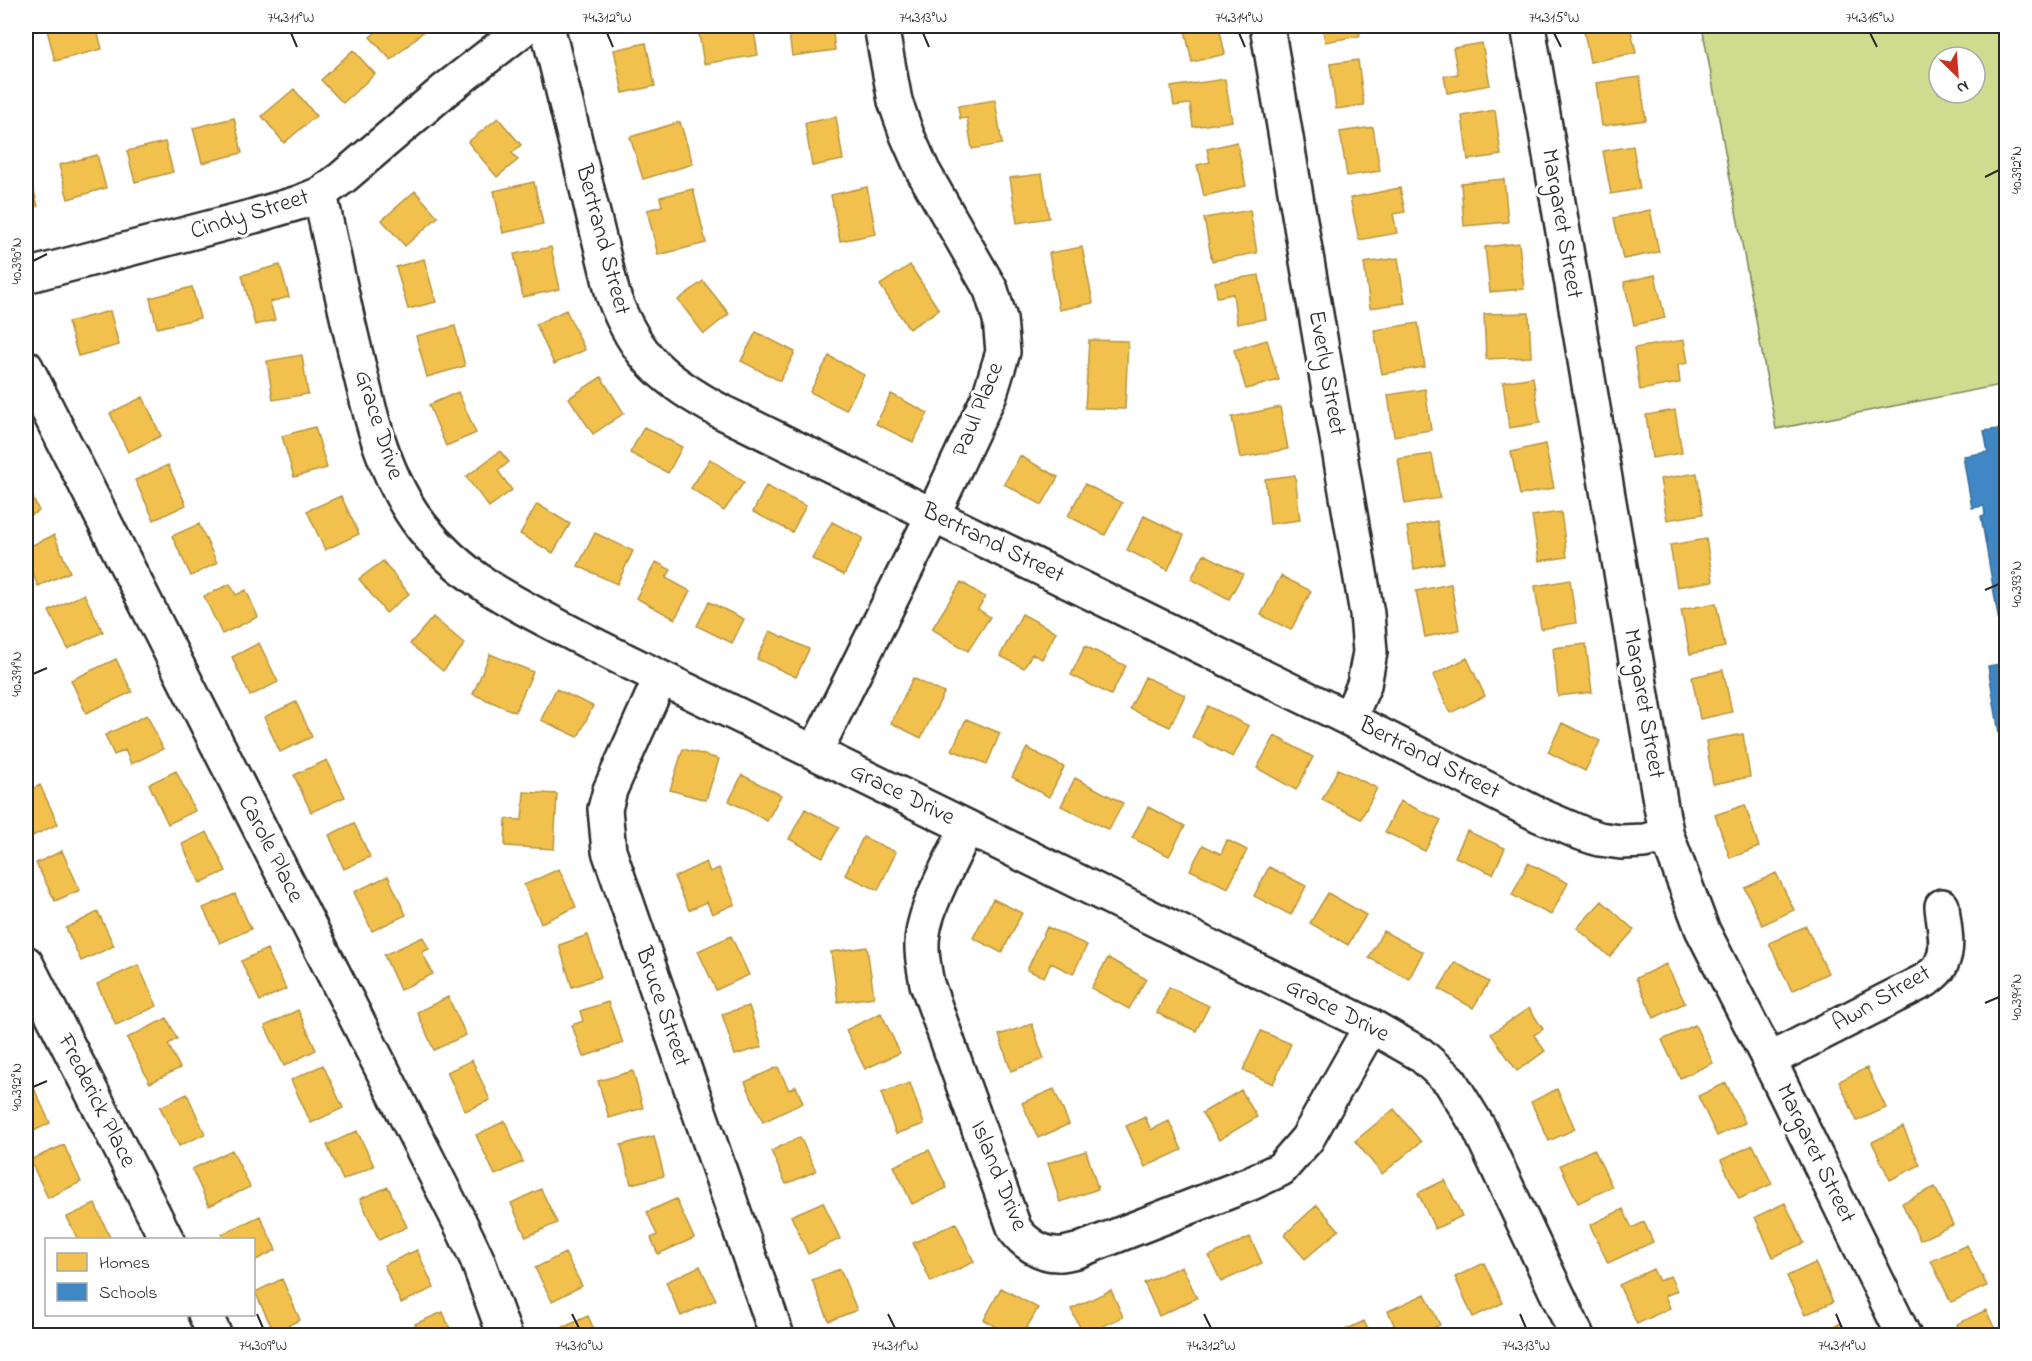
<svg xmlns="http://www.w3.org/2000/svg" width="2032" height="1361" font-family="'Indie Flower',sans-serif">
<rect width="100%" height="100%" fill="#fff"/>
<filter id="ink" filterUnits="userSpaceOnUse"><feTurbulence type="fractalNoise" baseFrequency=".0167" numOctaves="2"/><feDisplacementMap in="SourceGraphic" scale="12" xChannelSelector="R" yChannelSelector="G"/><feConvolveMatrix kernelMatrix="1 2 1 2 8 2 1 2 1" color-interpolation-filters="sRGB"/></filter>
<g filter="url(#ink)">
<path fill="#cfdb8e" stroke="#7d835c" stroke-width="1.5" fill-rule="evenodd" d="M 1702,26 L 2006,26 L 2006,384 L 1776,429 ZM 1939,57 L 1975,57 L 1975,93 L 1939,93 Z"/>
<path fill="#f2c14e" stroke="#b69444" stroke-width="1.5" d="M 46,26 L 96,26 L 102,49 L 55,61 Z
M 383,26 L 417,26 L 423,32 L 391,60 L 370,37 Z
M 744,26 L 753,26 L 758,55 L 704,64 L 699,34 Z
M 788,26 L 832,26 L 835,50 L 792,56 Z
M 1184,26 L 1219,26 L 1225,54 L 1192,62 Z
M 1322,26 L 1358,26 L 1360,36 L 1325,42 Z
M 1583,26 L 1630,26 L 1636,53 L 1590,62 Z
M 646,43 L 655,86 L 623,93 L 614,50 Z
M 1482,43 L 1490,85 L 1447,93 L 1444,76 L 1458,74 L 1453,48 Z
M 353,50 L 375,74 L 343,103 L 321,80 Z
M 1358,60 L 1364,105 L 1336,109 L 1330,64 Z
M 1640,77 L 1646,120 L 1602,126 L 1596,83 Z
M 1225,79 L 1232,121 L 1193,127 L 1190,104 L 1174,106 L 1171,87 Z
M 294,89 L 316,116 L 284,143 L 262,116 Z
M 995,100 L 1002,144 L 972,149 L 967,118 L 960,119 L 958,106 Z
M 1495,110 L 1501,155 L 1468,160 L 1462,116 Z
M 836,117 L 843,160 L 812,166 L 805,123 Z
M 234,118 L 242,153 L 202,163 L 193,128 Z
M 498,118 L 521,145 L 512,153 L 518,160 L 497,177 L 468,142 Z
M 680,122 L 693,164 L 643,179 L 630,137 Z
M 1373,127 L 1380,171 L 1347,176 L 1340,132 Z
M 165,142 L 173,172 L 135,182 L 127,151 Z
M 1237,142 L 1246,186 L 1204,196 L 1197,165 L 1210,162 L 1207,149 Z
M 1633,146 L 1640,189 L 1611,194 L 1603,151 Z
M 97,155 L 106,188 L 68,199 L 59,165 Z
M 1042,174 L 1049,218 L 1017,223 L 1010,178 Z
M 30,177 L 38,206 L 26,209 L 26,178 Z
M 1504,179 L 1508,222 L 1464,226 L 1461,183 Z
M 534,182 L 543,224 L 503,233 L 494,191 Z
M 867,187 L 876,234 L 840,241 L 831,195 Z
M 1400,188 L 1405,212 L 1393,214 L 1397,233 L 1359,240 L 1350,198 Z
M 693,189 L 706,243 L 658,255 L 647,210 L 662,206 L 660,197 Z
M 415,191 L 438,217 L 405,246 L 382,220 Z
M 1250,210 L 1257,253 L 1212,261 L 1204,218 Z
M 1650,210 L 1659,252 L 1623,259 L 1614,218 Z
M 1519,243 L 1524,289 L 1490,292 L 1485,247 Z
M 551,247 L 560,289 L 523,297 L 514,254 Z
M 1082,247 L 1093,303 L 1059,310 L 1049,253 Z
M 1398,258 L 1405,303 L 1370,308 L 1364,263 Z
M 424,259 L 436,302 L 408,309 L 396,267 Z
M 280,265 L 289,297 L 270,302 L 275,320 L 255,325 L 242,275 Z
M 910,265 L 939,310 L 909,329 L 880,285 Z
M 1259,275 L 1266,319 L 1237,324 L 1233,294 L 1217,297 L 1215,282 Z
M 1655,275 L 1665,318 L 1634,325 L 1624,282 Z
M 703,281 L 729,314 L 704,334 L 678,300 Z
M 192,287 L 200,318 L 157,328 L 150,298 Z
M 566,310 L 585,350 L 554,364 L 536,324 Z
M 110,311 L 119,345 L 78,356 L 68,322 Z
M 1529,313 L 1531,357 L 1486,359 L 1484,314 Z
M 1418,323 L 1425,367 L 1382,374 L 1374,330 Z
M 455,326 L 465,366 L 427,377 L 416,336 Z
M 756,332 L 795,352 L 780,381 L 741,361 Z
M 1089,340 L 1128,341 L 1125,409 L 1085,408 Z
M 1267,340 L 1279,380 L 1246,389 L 1234,350 Z
M 1684,340 L 1688,363 L 1678,365 L 1680,383 L 1640,390 L 1634,348 Z
M 302,355 L 308,394 L 273,400 L 267,361 Z
M 829,356 L 864,375 L 846,410 L 810,392 Z
M 601,377 L 624,413 L 593,434 L 569,398 Z
M 1533,377 L 1540,423 L 1509,428 L 1503,382 Z
M 1425,389 L 1431,430 L 1394,436 L 1388,395 Z
M 458,392 L 476,433 L 446,446 L 429,405 Z
M 891,394 L 928,413 L 913,442 L 876,424 Z
M 143,397 L 161,436 L 128,452 L 110,413 Z
M 1280,407 L 1288,449 L 1240,458 L 1232,417 Z
M 1675,410 L 1682,453 L 1652,458 L 1646,415 Z
M 315,427 L 327,468 L 294,477 L 282,436 Z
M 644,427 L 682,447 L 668,473 L 630,453 Z
M 1545,444 L 1554,488 L 1520,495 L 1511,452 Z
M 500,451 L 509,462 L 498,471 L 512,490 L 489,507 L 466,477 Z
M 1432,454 L 1440,498 L 1405,504 L 1398,459 Z
M 1020,456 L 1058,477 L 1042,505 L 1004,484 Z
M 710,459 L 744,482 L 724,511 L 691,488 Z
M 168,465 L 186,505 L 154,520 L 135,480 Z
M 1697,473 L 1703,514 L 1667,520 L 1660,479 Z
M 1295,475 L 1300,520 L 1270,524 L 1265,479 Z
M 26,483 L 39,511 L 26,518 Z
M 1085,484 L 1122,503 L 1105,535 L 1068,516 Z
M 766,486 L 806,506 L 792,532 L 753,512 Z
M 341,496 L 359,534 L 325,550 L 307,511 Z
M 537,504 L 570,524 L 553,553 L 520,534 Z
M 1561,512 L 1567,557 L 1539,561 L 1532,516 Z
M 1144,516 L 1184,535 L 1168,570 L 1127,550 Z
M 1437,521 L 1444,563 L 1414,569 L 1407,527 Z
M 832,522 L 863,538 L 844,575 L 812,559 Z
M 199,524 L 217,563 L 191,576 L 172,536 Z
M 595,533 L 633,551 L 617,584 L 578,566 Z
M 54,535 L 70,572 L 38,586 L 26,558 L 26,548 Z
M 1706,539 L 1713,581 L 1677,587 L 1670,545 Z
M 1204,554 L 1243,574 L 1229,599 L 1191,579 Z
M 383,561 L 409,594 L 386,613 L 359,579 Z
M 656,562 L 671,570 L 666,578 L 690,591 L 675,619 L 636,598 Z
M 1281,576 L 1311,591 L 1291,630 L 1261,615 Z
M 1570,580 L 1576,623 L 1541,629 L 1535,586 Z
M 961,582 L 985,597 L 978,609 L 990,617 L 968,651 L 932,629 Z
M 230,584 L 236,595 L 246,590 L 258,617 L 222,634 L 204,596 Z
M 1451,584 L 1459,630 L 1425,637 L 1416,591 Z
M 84,594 L 103,632 L 68,649 L 49,611 Z
M 709,602 L 744,619 L 732,643 L 697,626 Z
M 1716,603 L 1725,647 L 1690,654 L 1681,610 Z
M 1022,614 L 1056,632 L 1042,659 L 1032,654 L 1024,668 L 1000,656 Z
M 433,617 L 465,644 L 443,671 L 410,644 Z
M 770,631 L 809,649 L 796,677 L 757,659 Z
M 259,643 L 278,682 L 250,696 L 232,657 Z
M 1586,644 L 1592,692 L 1558,696 L 1553,648 Z
M 1085,646 L 1126,666 L 1111,695 L 1071,675 Z
M 490,654 L 533,672 L 515,712 L 473,694 Z
M 1467,658 L 1485,696 L 1450,713 L 1433,675 Z
M 116,659 L 132,692 L 86,713 L 71,680 Z
M 1723,670 L 1732,712 L 1700,719 L 1692,677 Z
M 1145,677 L 1185,695 L 1170,727 L 1130,709 Z
M 913,678 L 944,693 L 921,738 L 891,723 Z
M 556,689 L 593,706 L 578,737 L 541,720 Z
M 296,702 L 312,737 L 280,752 L 264,717 Z
M 1208,706 L 1249,726 L 1233,757 L 1192,737 Z
M 147,715 L 163,749 L 131,764 L 125,750 L 114,755 L 105,735 Z
M 966,719 L 1000,733 L 987,764 L 952,750 Z
M 1562,723 L 1600,741 L 1585,771 L 1548,752 Z
M 1743,734 L 1750,777 L 1713,784 L 1706,741 Z
M 1275,736 L 1313,757 L 1296,790 L 1257,768 Z
M 1027,748 L 1064,767 L 1049,797 L 1012,777 Z
M 683,749 L 719,759 L 706,800 L 670,790 Z
M 327,760 L 345,797 L 311,812 L 294,775 Z
M 1338,769 L 1377,788 L 1361,819 L 1322,800 Z
M 176,771 L 195,811 L 168,824 L 149,784 Z
M 742,775 L 781,795 L 767,821 L 729,801 Z
M 1075,778 L 1123,803 L 1109,830 L 1061,806 Z
M 40,785 L 58,824 L 26,839 L 26,792 Z
M 524,792 L 557,794 L 554,849 L 505,846 L 506,819 L 522,820 Z
M 1400,801 L 1441,820 L 1425,851 L 1385,832 Z
M 1745,805 L 1759,847 L 1730,858 L 1715,815 Z
M 1148,807 L 1185,826 L 1169,856 L 1132,838 Z
M 805,809 L 839,827 L 823,857 L 789,839 Z
M 354,823 L 370,857 L 344,869 L 329,835 Z
M 1467,831 L 1505,848 L 1493,874 L 1455,857 Z
M 207,832 L 226,871 L 200,883 L 182,844 Z
M 863,837 L 896,852 L 878,890 L 845,875 Z
M 1227,840 L 1247,850 L 1228,888 L 1190,870 L 1203,845 L 1221,854 Z
M 62,851 L 80,890 L 55,901 L 36,863 Z
M 706,862 L 710,872 L 719,868 L 735,904 L 712,914 L 707,902 L 689,910 L 674,877 Z
M 1528,863 L 1568,883 L 1551,915 L 1512,895 Z
M 1269,867 L 1306,886 L 1291,915 L 1254,896 Z
M 559,869 L 576,907 L 541,923 L 524,885 Z
M 1776,873 L 1794,910 L 1762,925 L 1745,888 Z
M 388,876 L 406,915 L 372,931 L 354,892 Z
M 1328,893 L 1366,915 L 1348,945 L 1310,923 Z
M 235,894 L 251,929 L 220,943 L 203,908 Z
M 993,899 L 1022,913 L 1002,953 L 973,938 Z
M 1602,901 L 1634,930 L 1610,957 L 1577,928 Z
M 98,912 L 114,946 L 81,961 L 66,928 Z
M 1806,926 L 1828,973 L 1792,991 L 1769,943 Z
M 1047,927 L 1087,945 L 1073,974 L 1051,963 L 1044,977 L 1027,970 Z
M 1383,931 L 1423,952 L 1409,979 L 1369,958 Z
M 588,935 L 601,977 L 572,987 L 559,945 Z
M 731,936 L 749,975 L 716,990 L 698,951 Z
M 423,937 L 429,949 L 422,952 L 433,974 L 400,990 L 384,955 Z
M 867,947 L 874,997 L 838,1002 L 831,952 Z
M 267,949 L 286,989 L 260,1001 L 241,961 Z
M 1108,958 L 1146,979 L 1129,1009 L 1091,988 Z
M 1455,962 L 1489,982 L 1473,1008 L 1439,989 Z
M 1666,964 L 1685,1003 L 1654,1018 L 1636,978 Z
M 138,965 L 157,1006 L 116,1025 L 97,984 Z
M 1169,987 L 1209,1006 L 1196,1031 L 1157,1013 Z
M 448,997 L 466,1035 L 434,1050 L 417,1012 Z
M 608,1002 L 623,1043 L 583,1057 L 572,1025 L 583,1021 L 580,1011 Z
M 749,1006 L 762,1047 L 735,1055 L 722,1014 Z
M 1529,1008 L 1543,1029 L 1534,1035 L 1545,1051 L 1517,1071 L 1491,1034 Z
M 298,1010 L 316,1050 L 284,1066 L 265,1026 Z
M 881,1013 L 900,1053 L 865,1069 L 846,1030 Z
M 167,1018 L 177,1039 L 168,1044 L 180,1068 L 150,1083 L 127,1038 Z
M 1032,1024 L 1044,1059 L 1011,1071 L 999,1035 Z
M 1695,1025 L 1713,1063 L 1680,1078 L 1662,1040 Z
M 1261,1031 L 1291,1044 L 1273,1084 L 1243,1070 Z
M 472,1060 L 490,1100 L 465,1111 L 447,1072 Z
M 323,1065 L 343,1108 L 311,1123 L 291,1080 Z
M 778,1067 L 789,1090 L 796,1086 L 803,1103 L 763,1122 L 745,1082 Z
M 1867,1068 L 1886,1108 L 1857,1121 L 1839,1081 Z
M 633,1071 L 643,1108 L 609,1118 L 598,1081 Z
M 910,1083 L 924,1124 L 896,1134 L 881,1093 Z
M 1726,1083 L 1745,1123 L 1717,1136 L 1698,1096 Z
M 32,1084 L 50,1123 L 26,1135 L 26,1087 Z
M 1054,1089 L 1069,1124 L 1038,1138 L 1022,1103 Z
M 1557,1089 L 1575,1129 L 1549,1141 L 1531,1102 Z
M 1241,1090 L 1257,1117 L 1219,1140 L 1202,1113 Z
M 187,1094 L 205,1134 L 179,1146 L 160,1107 Z
M 1394,1109 L 1421,1142 L 1382,1174 L 1355,1141 Z
M 1145,1117 L 1151,1130 L 1169,1121 L 1182,1150 L 1145,1167 L 1126,1126 Z
M 505,1121 L 523,1162 L 495,1175 L 476,1135 Z
M 1903,1127 L 1920,1165 L 1890,1180 L 1872,1142 Z
M 357,1131 L 374,1166 L 343,1180 L 327,1145 Z
M 654,1136 L 664,1176 L 631,1184 L 621,1145 Z
M 800,1137 L 816,1171 L 786,1184 L 771,1151 Z
M 64,1145 L 81,1182 L 48,1198 L 30,1160 Z
M 1753,1145 L 1772,1184 L 1739,1199 L 1721,1160 Z
M 1594,1149 L 1612,1187 L 1578,1203 L 1560,1165 Z
M 232,1150 L 250,1187 L 209,1206 L 192,1169 Z
M 929,1150 L 947,1188 L 912,1204 L 894,1166 Z
M 1086,1151 L 1098,1189 L 1060,1202 L 1048,1163 Z
M 1445,1180 L 1462,1216 L 1435,1229 L 1418,1193 Z
M 388,1187 L 407,1227 L 379,1240 L 360,1199 Z
M 1935,1187 L 1953,1225 L 1920,1240 L 1902,1203 Z
M 541,1189 L 557,1223 L 526,1237 L 511,1203 Z
M 676,1199 L 694,1238 L 658,1254 L 651,1238 L 657,1235 L 647,1212 Z
M 823,1202 L 840,1239 L 808,1254 L 791,1216 Z
M 1785,1203 L 1804,1243 L 1773,1257 L 1755,1217 Z
M 95,1204 L 111,1240 L 78,1240 L 67,1217 Z
M 1317,1205 L 1339,1230 L 1305,1259 L 1284,1235 Z
M 1623,1209 L 1632,1228 L 1644,1222 L 1653,1242 L 1608,1263 L 1590,1225 Z
M 260,1216 L 276,1250 L 254,1261 L 254,1240 L 225,1240 L 222,1234 Z
M 956,1223 L 974,1262 L 931,1282 L 913,1243 Z
M 1250,1237 L 1262,1263 L 1221,1282 L 1209,1256 Z
M 1967,1245 L 1987,1286 L 1951,1302 L 1931,1261 Z
M 417,1250 L 434,1288 L 401,1303 L 384,1265 Z
M 565,1253 L 582,1286 L 552,1301 L 535,1268 Z
M 1484,1263 L 1503,1303 L 1473,1317 L 1455,1277 Z
M 1815,1263 L 1833,1302 L 1805,1315 L 1787,1276 Z
M 700,1266 L 716,1300 L 681,1316 L 666,1282 Z
M 1182,1266 L 1197,1298 L 1159,1316 L 1144,1283 Z
M 840,1269 L 857,1310 L 829,1321 L 812,1280 Z
M 1653,1269 L 1659,1281 L 1670,1276 L 1677,1291 L 1665,1296 L 1670,1308 L 1637,1324 L 1619,1285 Z
M 282,1279 L 300,1320 L 274,1332 L 255,1292 Z
M 1001,1288 L 1038,1308 L 1022,1336 L 1011,1336 L 984,1320 Z
M 1111,1290 L 1123,1317 L 1084,1335 L 1071,1309 Z
M 1425,1294 L 1440,1325 L 1416,1336 L 1399,1336 L 1388,1311 Z
M 1986,1310 L 1998,1336 L 1962,1336 L 1957,1324 Z
M 443,1312 L 453,1336 L 420,1336 L 415,1324 Z
M 588,1316 L 597,1336 L 565,1336 L 562,1328 Z
M 1364,1321 L 1371,1336 L 1333,1336 Z
M 1841,1323 L 1847,1336 L 1814,1336 Z
M 157,1329 L 160,1336 L 142,1336 Z"/>
<path fill="#3f88c5" stroke="#396c97" stroke-width="1.5" d="M 2006,428 L 2006,731 L 1999,733 L 1988,666 L 2006,663 L 1981,516 L 1985,516 L 1984,506 L 1972,508 L 1963,456 L 1988,452 L 1984,431 Z"/>
<g fill="none" stroke-linecap="round" stroke-linejoin="round">
<defs>
<path id="minor" d="M 547,26 L 613,295 C 636,358 665,381 722,412 L 1349,719 L 1539,815 L 1581,833 L 1599,839 L 1621,842 L 1644,841 L 1667,836
M 1267,26 L 1367,614 L 1370,652 L 1364,685 L 1349,719
M 1528,26 L 1661,807 L 1667,836 L 1702,929 L 1769,1060 L 1904,1336
M 320,194 C 332,248 343,302 356,355 C 370,415 384,478 422,527 C 465,582 520,606 579,637 C 647,672 717,704 785,738 C 981,833 1175,930 1371,1026 L 1420,1054 L 1450,1081 L 1479,1128 L 1577,1336
M 26,276 L 254,216 L 298,203 L 320,194 L 342,178 L 445,90 L 527,26
M 26,367 L 460,1223 L 477,1259 L 505,1336
M 660,679 L 610,790 L 605,809 L 609,851 L 777,1336
M 815,752 L 933,515 L 990,394 L 1003,352 L 1000,319 L 991,290 L 923,171 L 907,135 L 895,101 L 881,26
M 967,827 C 954,856 927,903 923,933 C 920,950 924,967 927,984 L 1015,1230 C 1024,1242 1040,1254 1057,1254 C 1063,1255 1071,1252 1077,1251 L 1249,1184 L 1281,1169 L 1307,1139 L 1371,1026
M 26,963 L 167,1240
M 1769,1060 L 1926,980 C 1932,975 1940,969 1942,962 C 1950,946 1943,923 1942,906
M 205,1314 L 215,1336"/>
</defs>
<use href="#minor" stroke="#2b2b2b" stroke-width="38"/>
<use href="#minor" stroke="#fff" stroke-width="33"/>
</g>
</g>
<path fill="none" stroke="#2b2b2b" stroke-width="2" d="M 291,33 L 297,47M 607,33 L 613,47M 923,33 L 929,47M 1239,33 L 1245,47M 1554,33 L 1561,47M 1870,33 L 1877,47M 1985,177 L 1999,170M 33,261 L 47,254M 1985,590 L 1999,584M 33,674 L 47,668M 1985,1003 L 1999,997M 33,1087 L 47,1081M 257,1314 L 263,1328M 572,1314 L 579,1328M 888,1314 L 895,1328M 1204,1314 L 1211,1328M 1520,1314 L 1526,1328M 1836,1314 L 1842,1328"/>
<g text-anchor="middle" dominant-baseline="central" stroke-width="6" stroke-linejoin="round" paint-order="stroke">
<g font-size="24" fill="#2b2b2b" stroke="#fff">
<text transform="translate(250 215) rotate(-17)">Cindy Street</text>
<text transform="translate(1561 224) rotate(80)">Margaret Street</text>
<text transform="translate(602 240) rotate(75)">Bertrand Street</text>
<text transform="translate(1326 373) rotate(80)">Everly Street</text>
<text transform="translate(979 410) rotate(-68)">Paul Place</text>
<text transform="translate(378 425) rotate(72)">Grace Drive</text>
<text transform="translate(993 544) rotate(26)">Bertrand Street</text>
<text transform="translate(1643 704) rotate(80)">Margaret Street</text>
<text transform="translate(1429 759) rotate(27)">Bertrand Street</text>
<text transform="translate(902 795) rotate(26)">Grace Drive</text>
<text transform="translate(270 849) rotate(63)">Carole Place</text>
<text transform="translate(1882 999) rotate(-30)">Awn Street</text>
<text transform="translate(662 1007) rotate(71)">Bruce Street</text>
<text transform="translate(1337 1011) rotate(27)">Grace Drive</text>
<text transform="translate(96 1101) rotate(63)">Frederick Place</text>
<text transform="translate(1815 1154) rotate(64)">Margaret Street</text>
<text transform="translate(998 1176) rotate(68)">Island Drive</text>
</g>
</g>
<rect width="2032" height="1361" fill="none" stroke="#fff" stroke-width="66"/>
<rect x="45" y="1238" width="210" height="78" fill="#ffffff" stroke="#aaaaaa" stroke-width="1.5"/>
<rect x="57" y="1253" width="30" height="18" fill="#f2c14e" stroke="#aaaaaa" stroke-width="1.5"/>
<text x="99" y="1268" font-size="18" fill="#2b2b2b">Homes</text>
<rect x="57" y="1283" width="30" height="18" fill="#3f88c5" stroke="#aaaaaa" stroke-width="1.5"/>
<text x="99" y="1298" font-size="18" fill="#2b2b2b">Schools</text>
<g transform="translate(1957 75) rotate(155)"><circle r="28" fill="#ffffff" stroke="#aaaaaa" stroke-width="1.5"/>
<path d="M0-4.5L10 22L0 15L-10 22Z" fill="#c8321e"/>
<text y="-9" font-size="16" font-weight="bold" text-anchor="middle" fill="#2b2b2b">N</text>
</g>
<rect x="33" y="33" width="1966" height="1295" fill="none" stroke="#2b2b2b" stroke-width="2"/>
<g font-size="15" text-anchor="middle" fill="#2b2b2b">
<text x="291" y="22">74.311°W</text>
<text x="607" y="22">74.312°W</text>
<text x="923" y="22">74.313°W</text>
<text x="1239" y="22">74.314°W</text>
<text x="1554" y="22">74.315°W</text>
<text x="1870" y="22">74.316°W</text>
<text transform="translate(2016 170) rotate(-90)" y="5">40.392°N</text>
<text transform="translate(16 261) rotate(-90)" y="5">40.390°N</text>
<text transform="translate(2016 584) rotate(-90)" y="5">40.393°N</text>
<text transform="translate(16 674) rotate(-90)" y="5">40.391°N</text>
<text transform="translate(2016 997) rotate(-90)" y="5">40.394°N</text>
<text transform="translate(16 1087) rotate(-90)" y="5">40.392°N</text>
<text x="263" y="1350">74.309°W</text>
<text x="579" y="1350">74.310°W</text>
<text x="895" y="1350">74.311°W</text>
<text x="1211" y="1350">74.312°W</text>
<text x="1526" y="1350">74.313°W</text>
<text x="1842" y="1350">74.314°W</text>
</g>
</svg>
